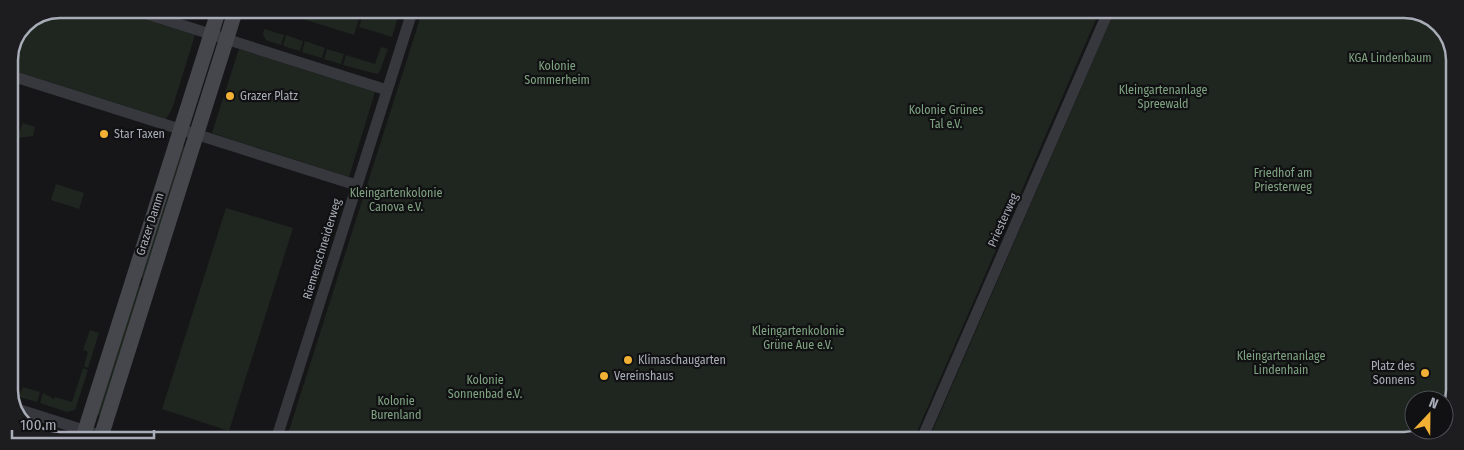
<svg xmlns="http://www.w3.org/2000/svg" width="1464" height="450" font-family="'Fira Sans Condensed',sans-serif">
<rect width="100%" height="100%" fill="#161618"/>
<path fill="#1e261f" d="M 59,9 L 112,9 L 195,35 L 172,109 L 166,119 L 9,69 L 9,59 L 24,23 Z
M 282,9 L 362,9 L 354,35 L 281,12 Z
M 365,9 L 387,9 L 399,13 L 392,37 L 359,27 Z
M 423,9 L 1100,10 L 913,441 L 286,440 Z
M 1115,10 L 1418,11 L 1453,50 L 1455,55 L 1453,400 L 1444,411 L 1444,400 L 1414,400 L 1414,430 L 1429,430 L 1425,434 L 1405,441 L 928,441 Z
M 264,29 L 284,35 L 281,45 L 266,40 L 263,35 Z
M 286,35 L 303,41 L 300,51 L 283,46 Z
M 305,41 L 325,48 L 322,58 L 302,52 Z
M 381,47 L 388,49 L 380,71 L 377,74 L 343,65 L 346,55 L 375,64 Z
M 239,49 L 375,92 L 349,177 L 212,133 Z
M 327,49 L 344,54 L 341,64 L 324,59 Z
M 23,123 L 35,127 L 33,136 L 17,138 Z
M 182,146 L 186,147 L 144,278 L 140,277 Z
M 56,184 L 84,193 L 79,209 L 51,200 Z
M 226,208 L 293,228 L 229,431 L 162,409 Z
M 138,285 L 142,287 L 101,416 L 97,415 Z
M 90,330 L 99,333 L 88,368 L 84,366 L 88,352 L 83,350 Z
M 83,368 L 88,370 L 75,410 L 67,412 L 40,403 L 43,393 L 54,399 L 55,397 L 72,402 Z
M 23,387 L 40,392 L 37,402 L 19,397 Z"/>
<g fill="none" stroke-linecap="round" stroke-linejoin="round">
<path stroke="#37383d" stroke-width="11" d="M 131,9 L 387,90
M 9,75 L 356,185
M 14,408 L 115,440
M 276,440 L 413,9
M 921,441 L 1109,10"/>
<path stroke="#45474d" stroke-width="15" d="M 82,440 L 219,9
M 100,440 L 236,9"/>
</g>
<g fill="#f2b134" stroke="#111113" stroke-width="2">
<circle cx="230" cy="96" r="5"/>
<circle cx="104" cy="134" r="5"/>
<circle cx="628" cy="360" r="5"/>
<circle cx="1425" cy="373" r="5"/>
<circle cx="604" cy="376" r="5"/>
</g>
<g text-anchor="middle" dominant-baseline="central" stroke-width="4.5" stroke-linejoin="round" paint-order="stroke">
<g font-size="12" fill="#7fa381" stroke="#111113">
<text x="1390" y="58">KGA Lindenbaum</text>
<text x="557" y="66">Kolonie<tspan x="557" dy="14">Sommerheim</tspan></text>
<text x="1163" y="90">Kleingartenanlage<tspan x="1163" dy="14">Spreewald</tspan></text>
<text x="946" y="110">Kolonie Grünes<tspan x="946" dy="14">Tal e.V.</tspan></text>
<text x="1283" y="173">Friedhof am<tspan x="1283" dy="14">Priesterweg</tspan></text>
<text x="396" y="193">Kleingartenkolonie<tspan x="396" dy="14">Canova e.V.</tspan></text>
<text x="798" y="331">Kleingartenkolonie<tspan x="798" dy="14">Grüne Aue e.V.</tspan></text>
<text x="1281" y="356">Kleingartenanlage<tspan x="1281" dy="14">Lindenhain</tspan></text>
<text x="485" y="380">Kolonie<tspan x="485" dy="14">Sonnenbad e.V.</tspan></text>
<text x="396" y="401">Kolonie<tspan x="396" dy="14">Burenland</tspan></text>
</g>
<g font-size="12" fill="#a8adb8" stroke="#111113" text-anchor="start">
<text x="240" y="96">Grazer Platz</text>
<text x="114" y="134">Star Taxen</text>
<text x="638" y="360">Klimaschaugarten</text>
<text x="1415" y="366" text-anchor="end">Platz des<tspan x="1415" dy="14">Sonnens</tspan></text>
<text x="614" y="376">Vereinshaus</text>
</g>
<g font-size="12" fill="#a8adb8" stroke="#111113">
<text transform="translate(1003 220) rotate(-66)">Priesterweg</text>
<text transform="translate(150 224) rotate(-72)">Grazer Damm</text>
<text transform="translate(322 249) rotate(-73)">Riemenschneiderweg</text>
</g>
</g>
<path d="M0 0H1464V450H0ZM60 18H1404A42 42 0 0 1 1446 60V390A42 42 0 0 1 1404 432H60A42 42 0 0 1 18 390V60A42 42 0 0 1 60 18Z" fill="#1d1d20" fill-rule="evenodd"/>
<path fill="none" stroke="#a8adb8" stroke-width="2.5" d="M60 18H1404A42 42 0 0 1 1446 60V390A42 42 0 0 1 1404 432H60A42 42 0 0 1 18 390V60A42 42 0 0 1 60 18Z"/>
<g transform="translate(1429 415) rotate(22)"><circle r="24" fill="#111113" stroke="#4d4f55"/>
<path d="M0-4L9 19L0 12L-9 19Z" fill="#f2b134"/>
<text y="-8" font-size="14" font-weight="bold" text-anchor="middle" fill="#a8adb8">N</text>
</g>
<path d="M12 430v8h142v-8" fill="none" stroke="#a8adb8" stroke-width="2.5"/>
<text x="20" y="430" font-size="15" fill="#a8adb8" stroke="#111113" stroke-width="4" paint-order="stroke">100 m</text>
</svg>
